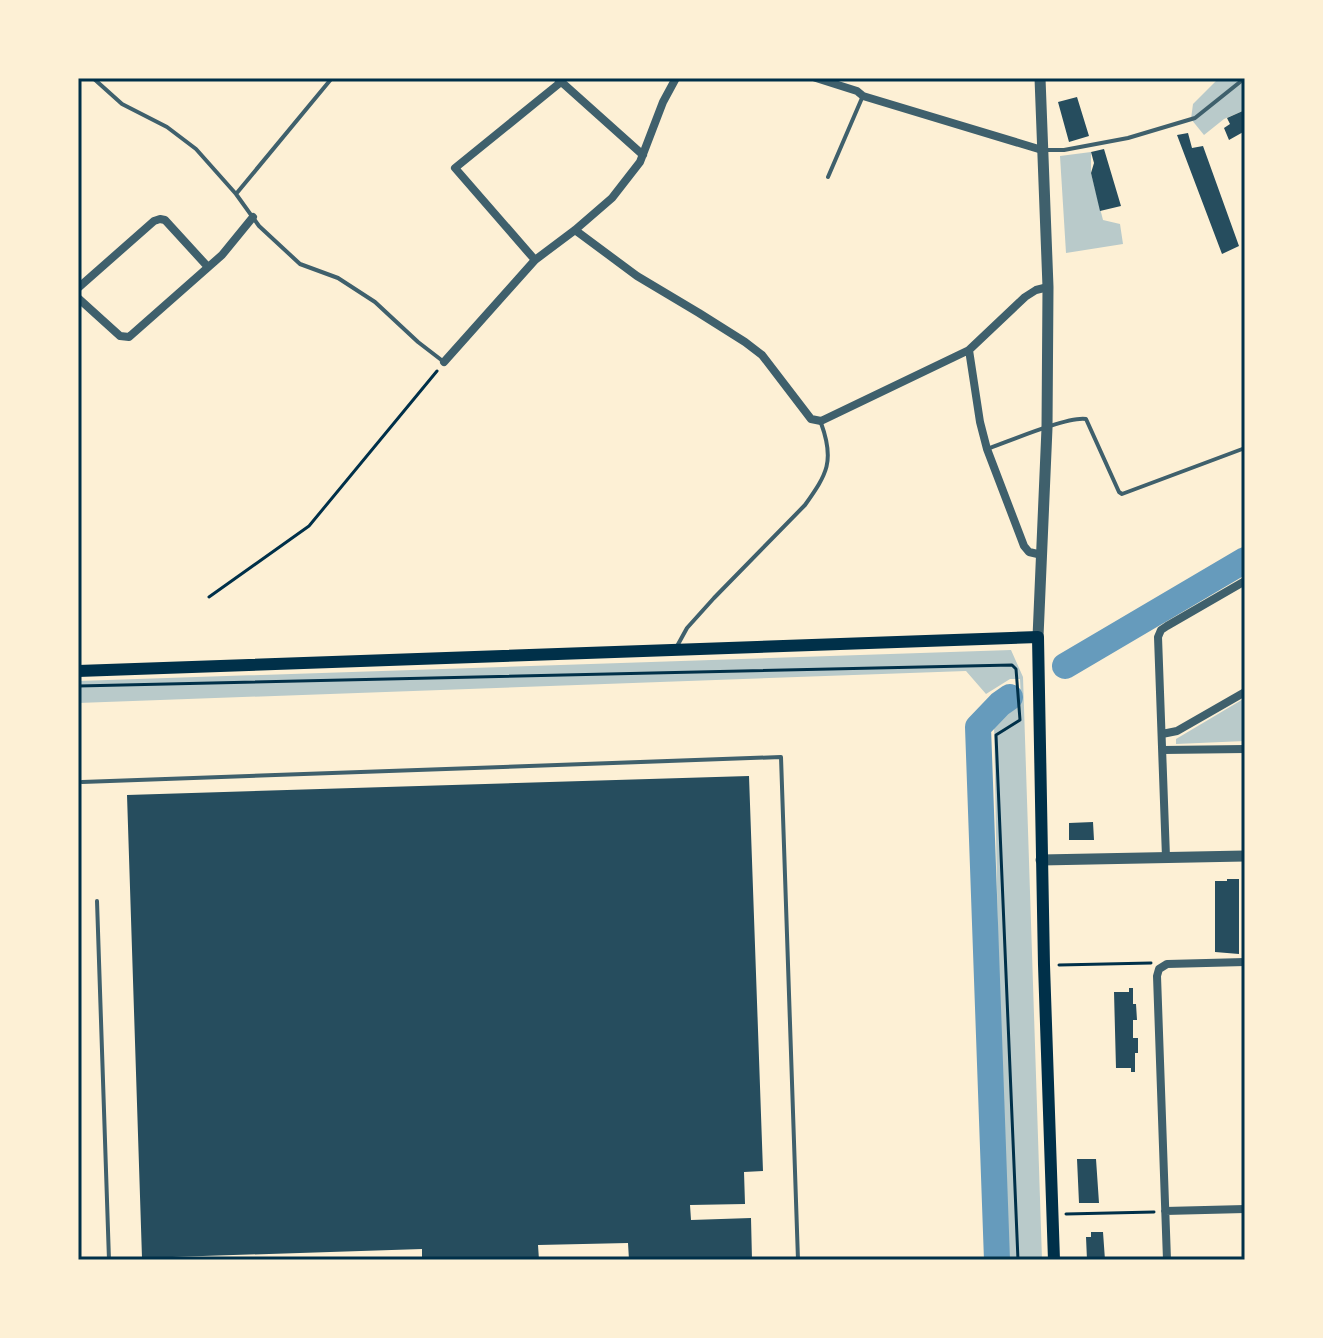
<svg xmlns="http://www.w3.org/2000/svg" width="1323" height="1338" font-family="'DM Sans',sans-serif">
<rect width="100%" height="100%" fill="#fdf0d5"/>
<path fill="#b9caca" d="M 1219,78 L 1245,78 L 1245,110 L 1224,119 L 1204,135 L 1191,119 L 1193,104 Z
M 1091,152 L 1091,173 L 1103,220 L 1120,224 L 1123,244 L 1066,253 L 1060,156 Z
M 1011,650 L 1023,677 L 1042,1260 L 1005,1260 L 1003,1216 L 994,723 L 1004,711 L 1021,698 L 1020,679 L 1010,679 L 986,694 L 966,671 L 78,703 L 78,681 Z
M 1245,698 L 1245,741 L 1176,744 L 1176,739 Z"/>
<g fill="none" stroke-linecap="round" stroke-linejoin="round">
<path stroke="#669bbc" stroke-width="26" d="M 1065,666 L 1245,560
M 997,1260 L 978,727 L 1000,704 L 1010,697"/>
</g>
<path fill="#264d5e" d="M 1077,97 L 1089,136 L 1069,142 L 1058,102 Z
M 1245,110 L 1245,131 L 1229,140 L 1224,128 L 1230,124 L 1227,118 Z
M 1188,133 L 1192,148 L 1203,146 L 1239,246 L 1222,254 L 1177,135 Z
M 1104,149 L 1121,206 L 1100,211 L 1091,173 L 1094,163 L 1091,152 Z
M 749,776 L 763,1171 L 744,1172 L 745,1204 L 690,1205 L 691,1220 L 751,1218 L 752,1260 L 629,1260 L 628,1243 L 538,1245 L 539,1260 L 422,1260 L 422,1249 L 142,1258 L 127,795 Z
M 1093,822 L 1094,840 L 1069,840 L 1069,823 Z
M 1227,879 L 1239,879 L 1239,954 L 1215,952 L 1215,881 L 1227,881 Z
M 1129,988 L 1133,988 L 1133,1004 L 1136,1004 L 1137,1020 L 1133,1020 L 1133,1038 L 1138,1038 L 1138,1053 L 1135,1053 L 1135,1072 L 1131,1072 L 1131,1068 L 1116,1068 L 1114,992 L 1129,992 Z
M 1077,1159 L 1096,1159 L 1099,1203 L 1079,1203 Z
M 1091,1232 L 1103,1232 L 1105,1260 L 1087,1260 L 1086,1237 L 1091,1237 Z"/>
<g fill="none" stroke-linecap="round" stroke-linejoin="round">
<path stroke="#003049" stroke-width="3" d="M 209,597 L 309,526 L 437,371
M 78,686 L 1012,665 L 1016,669 L 1020,720 L 996,735 L 1018,1260
M 1059,965 L 1151,963
M 1066,1214 L 1154,1212"/>
<path stroke="#3f606c" stroke-width="4" d="M 93,78 L 122,104 L 167,127 L 196,149 L 236,194 L 259,226 L 300,264 L 338,278 L 375,302 L 418,342 L 444,362
M 1045,150 L 1064,150 L 1128,138 L 1195,118 L 1245,78
M 828,177 L 862,98
M 236,194 L 332,78
M 987,449 C 1007,442 1068,416 1086,419 L 1119,492 L 1122,494 L 1245,448
M 676,648 L 687,628 L 714,598 L 805,505 C 827,474 835,461 821,423
M 82,782 L 781,757 L 798,1260
M 97,901 L 109,1260"/>
<path stroke="#3f606c" stroke-width="8" d="M 557,78 L 643,155
M 816,78 L 857,91 L 863,96 L 1042,150
M 575,230 L 637,276 L 699,313 L 745,342 L 762,355 L 811,419 L 821,421 L 969,350 L 1025,297 L 1036,290 L 1048,287
M 535,260 L 455,168 L 561,82
M 78,288 L 154,221 L 160,219 L 165,220 L 208,267
M 78,298 L 120,336 L 129,337 L 222,255 L 253,217
M 969,350 L 980,422 L 987,449 L 1024,546 L 1029,552 L 1042,555
M 444,362 L 535,260 L 575,230 L 612,198 L 640,162 L 663,102 L 676,78
M 1162,734 L 1177,731 L 1245,692
M 1163,750 L 1245,749
M 1166,857 L 1158,637 L 1161,630 L 1167,626 L 1245,581
M 1165,1211 L 1245,1209
M 1167,1260 L 1157,976 L 1159,969 L 1167,964 L 1245,962"/>
<path stroke="#3f606c" stroke-width="11" d="M 1038,637 L 1047,428 L 1048,287 L 1040,78
M 1041,860 L 1245,856"/>
<path stroke="#003049" stroke-width="12" d="M 78,671 L 1038,637 L 1044,965 L 1054,1260"/>
</g>
<rect width="1323" height="1338" fill="none" stroke="#fdf0d5" stroke-width="160"/>
<rect x="80" y="80" width="1163" height="1178" fill="none" stroke="#003049" stroke-width="3"/>
</svg>
